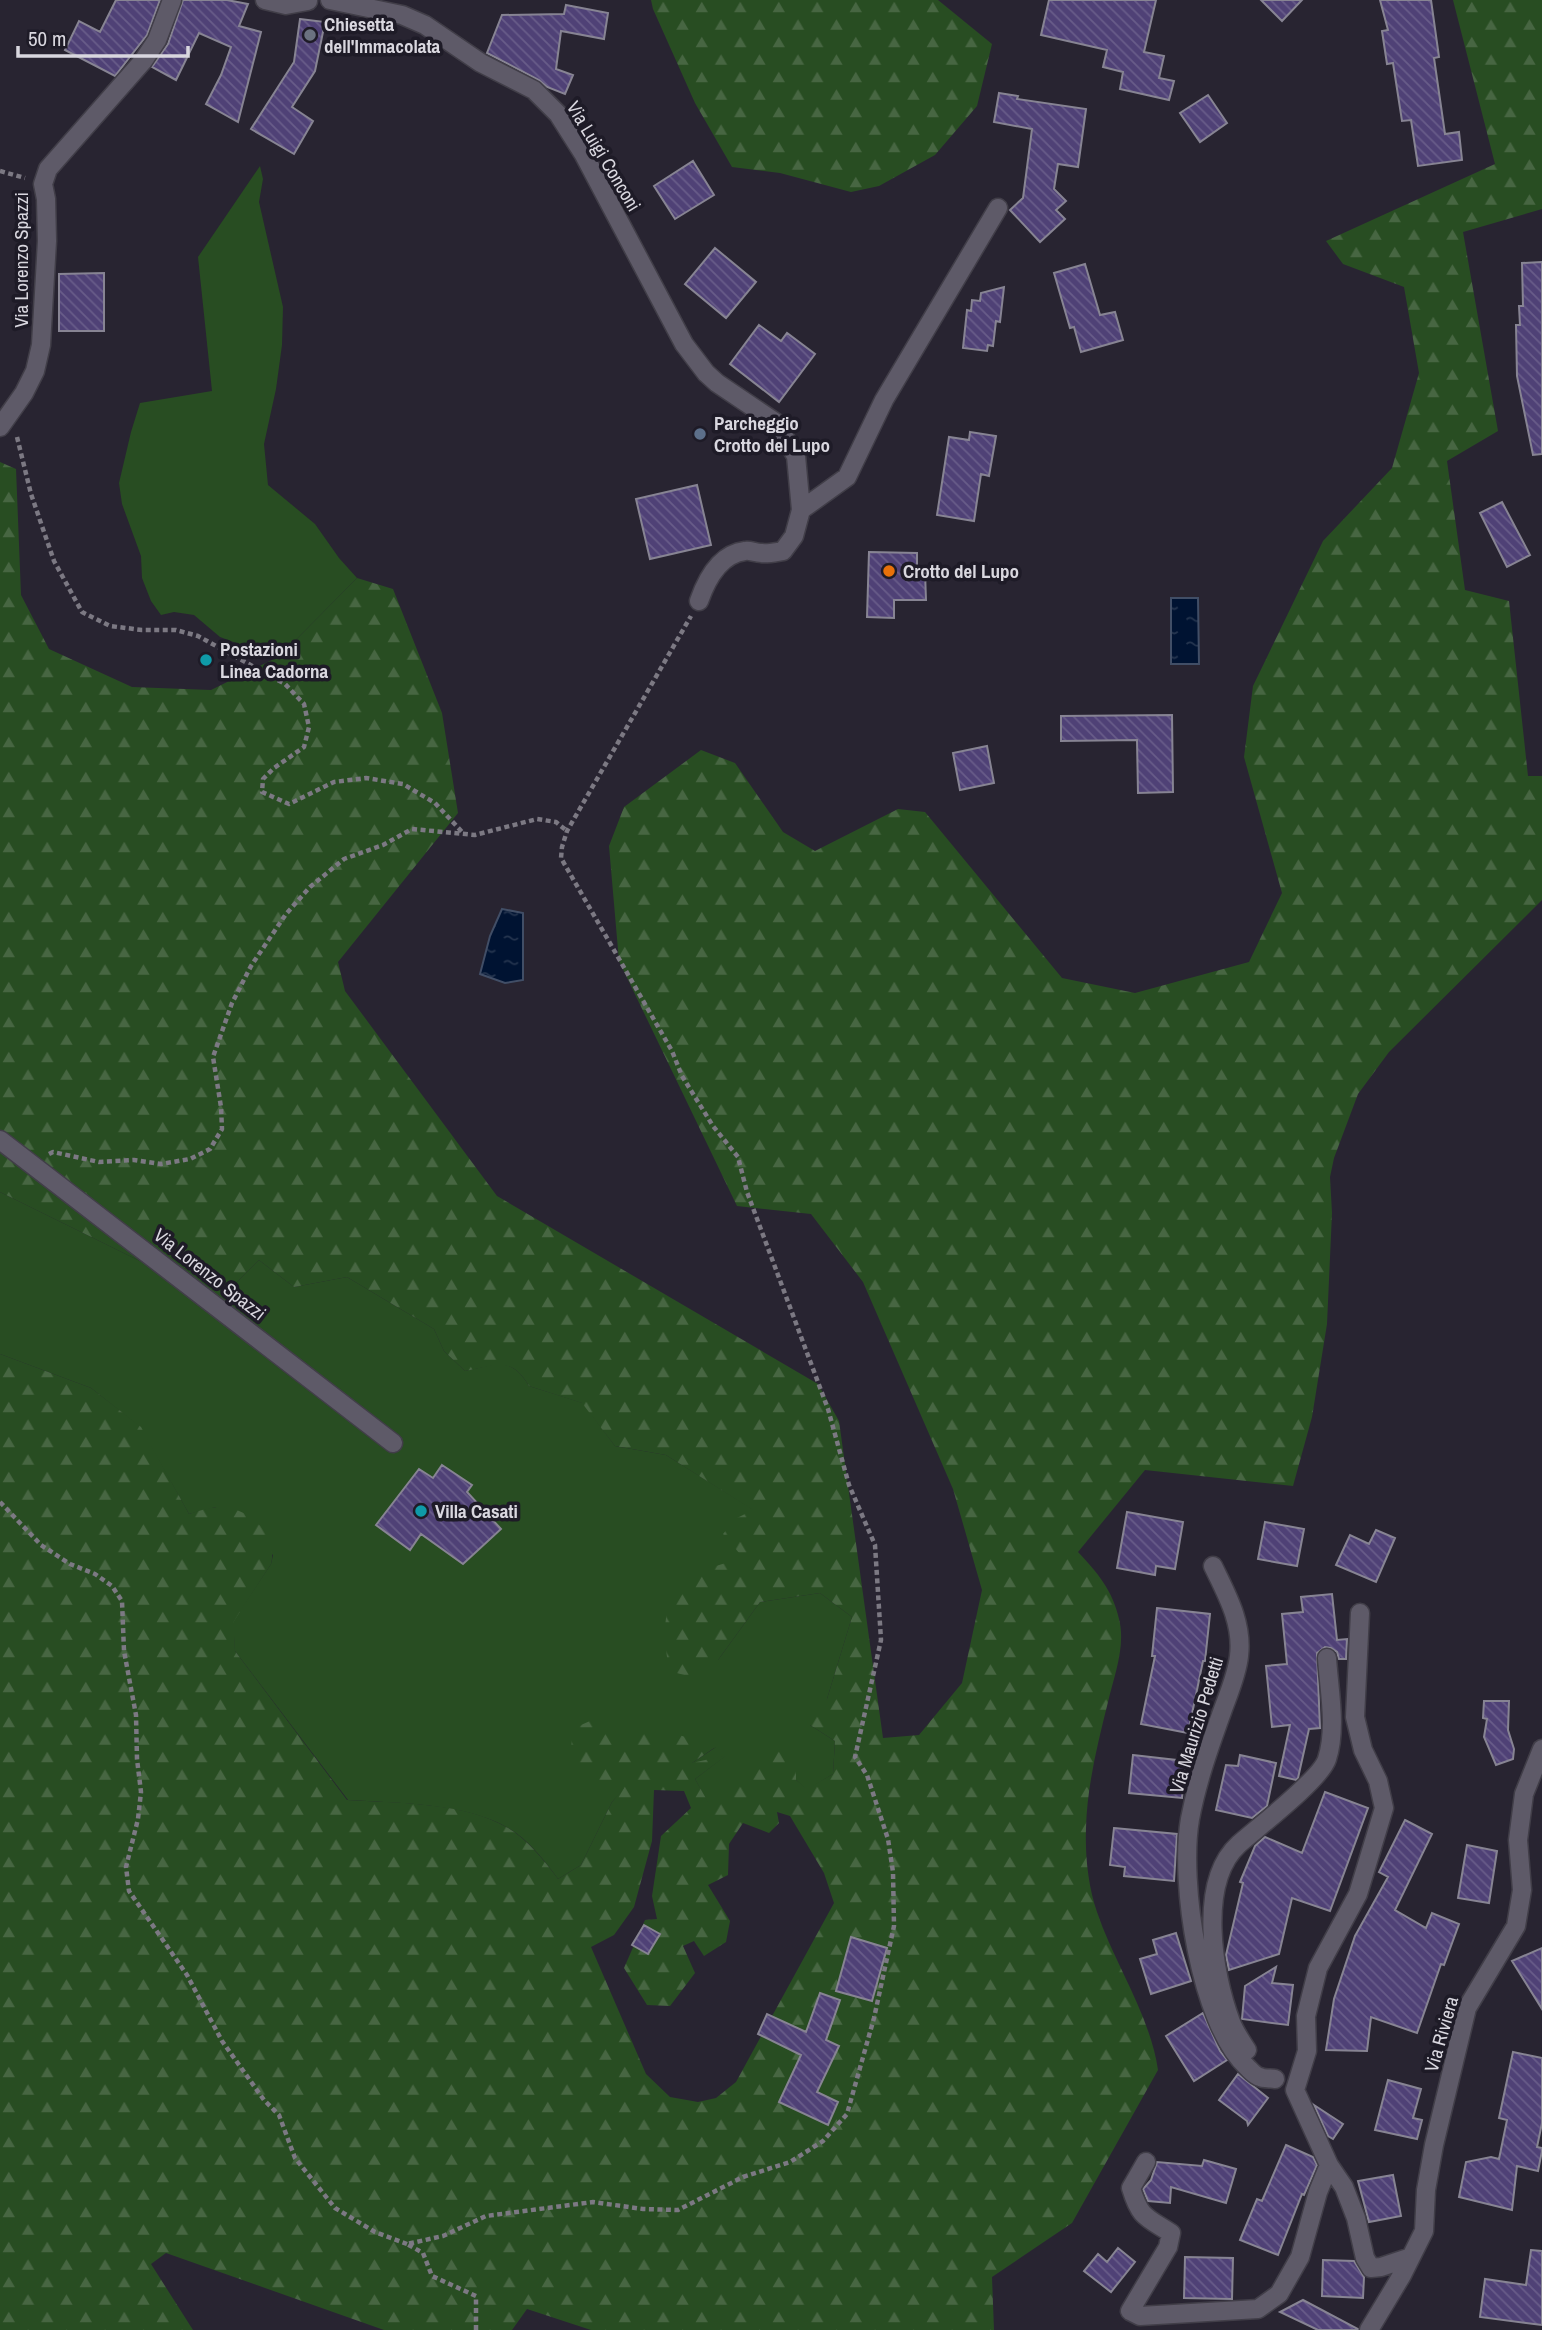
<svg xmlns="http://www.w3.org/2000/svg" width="1542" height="2330" font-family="'Archivo Narrow',sans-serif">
<defs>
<pattern id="forest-firs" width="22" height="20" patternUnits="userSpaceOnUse" patternTransform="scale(1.75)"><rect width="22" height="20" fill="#284d22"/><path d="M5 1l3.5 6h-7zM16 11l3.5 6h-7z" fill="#476642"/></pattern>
<pattern id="water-ripples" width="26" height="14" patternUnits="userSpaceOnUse" patternTransform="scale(1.75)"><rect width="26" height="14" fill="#001332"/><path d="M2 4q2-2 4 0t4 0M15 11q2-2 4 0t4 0" fill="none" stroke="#25354f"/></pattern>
<pattern id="building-back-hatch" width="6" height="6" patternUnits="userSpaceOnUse" patternTransform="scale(1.75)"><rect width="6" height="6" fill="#4f4176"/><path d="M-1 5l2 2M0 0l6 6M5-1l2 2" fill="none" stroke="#685c89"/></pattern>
</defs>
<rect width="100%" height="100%" fill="#282431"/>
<path fill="#284d22" d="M 260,166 L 263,179 L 259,202 L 283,307 L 282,345 L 276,389 L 264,444 L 268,485 L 315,524 L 339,558 L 357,578 L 280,656 L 276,658 L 220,637 L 194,615 L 174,612 L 161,615 L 151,601 L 142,578 L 141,556 L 122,504 L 119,483 L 131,432 L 140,403 L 212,391 L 198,257 Z
M 0,1192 L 146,1264 L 204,1271 L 232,1287 L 259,1260 L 294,1287 L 347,1277 L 434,1329 L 444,1351 L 465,1371 C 495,1365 511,1355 529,1386 L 583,1403 L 615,1446 L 666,1455 L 754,1510 L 745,1560 L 718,1660 L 760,1602 L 820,1593 L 852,1617 L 827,1699 L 810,1725 L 835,1741 L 833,1774 L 807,1790 L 796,1780 L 708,1803 L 695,1779 L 725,1756 L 689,1765 L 716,1747 L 625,1788 L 612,1802 L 581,1865 L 558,1879 C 544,1860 529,1840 508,1828 C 467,1803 396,1803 348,1800 L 235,1651 L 233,1621 L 271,1564 L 273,1555 L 216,1507 L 189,1514 L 140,1427 L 91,1388 L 0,1354 Z"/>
<path fill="url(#forest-firs)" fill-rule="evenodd" d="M 651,0 L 938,0 L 992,44 L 977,106 L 935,155 L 879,186 L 851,192 L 780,173 L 732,167 L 695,103 L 653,9 Z
M 1453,0 L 1542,0 L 1542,209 L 1463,232 L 1498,431 L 1447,461 L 1465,590 L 1509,601 L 1528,776 L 1542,776 L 1542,900 L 1389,1052 L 1358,1094 L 1334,1158 L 1330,1177 L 1332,1213 L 1327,1324 L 1312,1417 L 1293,1486 L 1145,1470 L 1078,1552 C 1097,1572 1113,1591 1119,1619 C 1126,1646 1114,1676 1108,1702 C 1098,1742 1087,1786 1086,1828 C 1085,1855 1088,1886 1097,1912 C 1115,1965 1150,2015 1158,2070 L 1072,2223 L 992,2277 L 994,2330 L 591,2330 L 527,2309 L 512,2330 L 384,2330 L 166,2253 L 151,2264 L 193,2330 L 0,2330 L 0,1354 L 91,1388 L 141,1427 L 189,1514 C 198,1511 208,1508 217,1507 C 246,1505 279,1533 271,1564 L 234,1621 L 235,1651 L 347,1800 C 396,1803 465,1802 508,1828 C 528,1840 544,1860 558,1879 L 581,1865 L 612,1802 L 624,1788 L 605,1785 L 571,1758 L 572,1729 L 590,1721 L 625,1740 L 651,1727 L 717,1746 L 692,1763 L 727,1755 L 695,1779 L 708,1802 L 778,1741 L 796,1755 L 796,1780 L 807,1789 L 833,1774 L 835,1741 L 810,1725 L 808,1704 L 827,1699 L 852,1617 L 820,1593 L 760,1602 L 718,1660 L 692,1677 L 669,1671 L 664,1636 L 669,1591 C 692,1573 716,1563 745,1560 L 723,1534 L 737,1518 L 753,1510 L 666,1455 L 615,1446 L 582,1403 L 529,1386 C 511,1355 495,1366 465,1371 L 444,1351 L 434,1329 L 347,1277 L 294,1287 L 259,1260 L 232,1287 L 204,1271 L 146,1264 L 0,1192 L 0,462 L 16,469 L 21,595 L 49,649 L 132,687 L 211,690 L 280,656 L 357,578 L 393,589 L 442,713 L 458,813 L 338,962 L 345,991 L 497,1196 L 818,1384 L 839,1421 L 883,1738 L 919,1735 L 962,1683 L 982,1590 L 953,1489 L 863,1282 L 811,1214 L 737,1206 L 619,961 L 609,846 L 624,807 L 701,750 L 735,763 L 783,832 L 815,851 L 898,809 L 925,812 L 1062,978 L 1135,993 L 1249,962 L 1282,893 L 1244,757 L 1253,686 L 1323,541 L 1392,468 L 1419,373 L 1404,287 L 1343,264 L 1326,241 L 1495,164 ZM 654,1790 L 684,1791 L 691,1808 L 661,1836 L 652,1896 L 657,1919 L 645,1920 L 624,1968 L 647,2005 L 670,2006 L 695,1973 L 683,1946 L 694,1941 L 704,1956 L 726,1942 L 730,1921 L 708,1885 L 728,1875 L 729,1844 L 743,1823 L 769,1833 L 779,1823 L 777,1812 L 790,1816 L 824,1873 L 834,1903 L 736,2082 L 716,2098 L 698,2102 L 670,2097 L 646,2074 L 591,1947 L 614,1935 L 634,1907 L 652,1841 Z"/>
<path fill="url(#water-ripples)" stroke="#414e66" stroke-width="2" d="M 1171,598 L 1198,598 L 1199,664 L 1171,664 Z
M 502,909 L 523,913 L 523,980 L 505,983 L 480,974 L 490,936 Z"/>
<path fill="url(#building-back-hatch)" stroke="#878493" stroke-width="2" d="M 116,0 L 160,0 L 147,35 L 115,76 L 65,50 L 79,21 L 100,32 Z
M 183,0 L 227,0 L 248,4 L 239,26 L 261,32 L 238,122 L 206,104 L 221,75 L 231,47 L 199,33 L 176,80 L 152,67 L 168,44 Z
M 1049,0 L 1156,0 L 1144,52 L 1164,56 L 1159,78 L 1174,81 L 1169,100 L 1120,89 L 1123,72 L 1103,67 L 1107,50 L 1041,35 Z
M 1261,0 L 1302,0 L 1282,21 Z
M 1380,0 L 1431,0 L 1439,57 L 1434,58 L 1445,134 L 1459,132 L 1462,160 L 1418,166 L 1411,120 L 1402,121 L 1393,63 L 1387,64 L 1382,31 L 1388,30 Z
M 566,5 L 608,13 L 604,39 L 561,31 L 556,69 L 573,75 L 565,94 L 547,87 L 539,80 L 487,53 L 502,15 L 564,14 Z
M 300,19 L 325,22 L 315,71 L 292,107 L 313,121 L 294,154 L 251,129 L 294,62 Z
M 999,93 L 1018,96 L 1017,99 L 1086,109 L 1078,167 L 1058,164 L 1054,189 L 1066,201 L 1056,210 L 1065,219 L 1040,242 L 1010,210 L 1023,198 L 1032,129 L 994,122 Z
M 1208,95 L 1227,123 L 1200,142 L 1180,113 Z
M 693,161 L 714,195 L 675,219 L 654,186 Z
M 715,248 L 756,282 L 726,318 L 685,284 Z
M 1542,262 L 1542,454 L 1533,455 L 1517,376 L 1516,325 L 1520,325 L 1519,306 L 1523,306 L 1522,263 Z
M 1085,264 L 1100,315 L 1115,312 L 1123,340 L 1081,352 L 1074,327 L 1070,328 L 1054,273 Z
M 104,273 L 104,331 L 59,331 L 59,274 Z
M 1004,287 L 1000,322 L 996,321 L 993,346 L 988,345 L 987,351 L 963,348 L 967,310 L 971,311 L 972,300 L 980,301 L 981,293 Z
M 759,325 L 781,341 L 787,333 L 815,354 L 779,402 L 730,364 Z
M 970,432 L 996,436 L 989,476 L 981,474 L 974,521 L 937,515 L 949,437 L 969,440 Z
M 697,485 L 711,545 L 650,559 L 636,499 Z
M 1502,502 L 1530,555 L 1507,567 L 1480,513 Z
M 869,552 L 917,553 L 917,571 L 925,572 L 926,600 L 894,600 L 894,618 L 867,617 Z
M 1172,715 L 1173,792 L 1138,793 L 1137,740 L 1061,741 L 1061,716 Z
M 987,746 L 994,783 L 960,790 L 953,753 Z
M 442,1465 L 472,1485 L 467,1492 L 501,1529 L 463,1564 L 421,1534 L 410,1550 L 376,1525 L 419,1469 L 433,1478 Z
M 1127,1512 L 1183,1522 L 1175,1569 L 1156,1566 L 1155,1575 L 1117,1568 Z
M 1265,1522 L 1304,1529 L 1297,1566 L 1258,1559 Z
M 1376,1530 L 1395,1538 L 1376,1582 L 1336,1565 L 1350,1535 L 1369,1544 Z
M 1332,1594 L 1337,1640 L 1347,1639 L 1346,1659 L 1339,1659 L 1337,1652 L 1331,1648 L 1325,1647 L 1317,1653 L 1320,1728 L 1309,1729 L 1298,1778 L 1296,1780 L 1279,1776 L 1290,1725 L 1272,1727 L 1266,1666 L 1287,1664 L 1282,1614 L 1303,1612 L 1301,1597 Z
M 1157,1608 L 1210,1614 L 1205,1661 L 1203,1661 L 1188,1733 L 1141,1724 L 1155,1656 L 1152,1656 Z
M 1484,1701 L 1509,1701 L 1508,1730 L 1514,1749 L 1513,1759 L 1496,1765 L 1484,1737 L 1487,1719 L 1483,1718 Z
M 1133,1755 L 1185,1761 L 1182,1798 L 1129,1793 Z
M 1240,1755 L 1276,1763 L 1267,1806 L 1252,1818 L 1216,1810 L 1226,1765 L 1238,1766 Z
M 1325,1792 L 1368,1808 L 1330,1911 L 1292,1898 L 1279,1954 L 1229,1970 L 1226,1955 L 1243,1883 L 1240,1882 L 1255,1846 L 1265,1837 L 1302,1853 Z
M 1405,1820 L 1432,1834 L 1395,1910 L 1426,1928 L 1432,1913 L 1459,1924 L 1444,1965 L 1441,1964 L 1417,2033 L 1371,2017 L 1367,2051 L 1326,2050 L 1334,1999 L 1355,1936 L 1388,1877 L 1379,1872 Z
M 1114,1828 L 1177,1834 L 1174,1881 L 1124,1876 L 1125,1867 L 1110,1865 Z
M 1467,1845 L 1497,1851 L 1489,1903 L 1458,1898 Z
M 644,1925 L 660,1934 L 648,1954 L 632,1945 Z
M 1176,1933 L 1191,1981 L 1151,1994 L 1140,1959 L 1157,1954 L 1153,1940 Z
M 851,1937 L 887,1948 L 872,2001 L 836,1991 Z
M 1542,1948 L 1542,2009 L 1512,1961 Z
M 1276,1967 L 1272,1983 L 1293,1985 L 1288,2025 L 1242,2019 L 1245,1986 Z
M 820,1993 L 840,2000 L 826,2040 L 839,2046 L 817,2092 L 838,2102 L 828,2125 L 779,2102 L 801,2055 L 758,2034 L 767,2014 L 806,2032 Z
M 1203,2013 L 1220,2051 L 1227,2060 L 1194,2081 L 1166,2036 Z
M 1513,2052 L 1542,2058 L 1542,2123 L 1537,2147 L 1542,2148 L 1542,2151 L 1538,2171 L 1517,2166 L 1512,2210 L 1459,2197 L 1466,2162 L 1491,2157 L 1499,2159 L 1507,2120 L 1499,2118 Z
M 1238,2074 L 1268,2098 L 1248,2125 L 1247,2121 L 1219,2100 Z
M 1388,2080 L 1421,2089 L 1413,2118 L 1422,2120 L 1417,2139 L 1375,2130 Z
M 1314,2105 L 1343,2124 L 1333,2139 L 1328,2136 Z
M 1286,2145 L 1313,2157 L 1317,2165 L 1304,2195 L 1302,2194 L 1278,2255 L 1240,2240 L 1257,2199 L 1262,2201 Z
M 1204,2160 L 1236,2169 L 1226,2203 L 1171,2187 L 1170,2203 L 1148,2201 L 1143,2189 L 1151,2180 L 1157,2162 L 1202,2166 Z
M 1393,2175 L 1401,2216 L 1369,2222 L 1358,2181 Z
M 1118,2248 L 1135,2262 L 1111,2292 L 1084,2271 L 1098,2254 L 1107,2262 Z
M 1531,2250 L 1542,2251 L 1542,2325 L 1480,2317 L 1485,2279 L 1526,2285 Z
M 1185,2257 L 1233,2258 L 1232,2299 L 1184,2298 Z
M 1323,2260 L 1354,2261 L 1364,2277 L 1363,2298 L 1322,2296 Z
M 1303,2300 L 1358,2329 L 1358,2330 L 1318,2330 L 1280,2312 Z"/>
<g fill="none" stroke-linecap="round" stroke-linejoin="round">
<defs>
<path id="minor" d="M 265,0 L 286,5 L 308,1
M 330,0 L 402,15 L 425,25 L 481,63 L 534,90 L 558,114 L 584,155 L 684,344 L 706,373 L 717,383 L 775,422 L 796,456 L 801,510 L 794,536 L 783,551 C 776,552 768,554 761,553 C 755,553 750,550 745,551 C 719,554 706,581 699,601
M 0,427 L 24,393 L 35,371 L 41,345 L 47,241 L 46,199 L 43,184 L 48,169 L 143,61 L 157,40 L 172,0
M 801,510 L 847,477 L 884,400 L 998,208
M 0,1140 L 393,1443
M 1213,1566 C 1227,1595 1243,1623 1239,1656 C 1237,1675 1228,1695 1222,1712 C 1209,1748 1197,1782 1190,1819 C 1179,1882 1200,2023 1247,2067 C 1251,2071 1255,2076 1260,2077 C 1264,2079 1271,2078 1275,2079
M 1360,1613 L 1355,1717 L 1363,1750 L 1378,1781 L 1384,1808 L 1358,1894 L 1318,1968 L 1306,2016 L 1307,2051 L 1295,2090 L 1329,2165 L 1344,2187 L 1356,2218 L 1365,2258 L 1371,2268 L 1381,2267 L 1411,2257
M 1247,2050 C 1241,2041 1235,2032 1231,2022 C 1213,1974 1197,1882 1239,1844 C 1257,1828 1321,1779 1327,1759 C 1337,1728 1329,1690 1327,1658
M 1146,2162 L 1131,2188 C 1140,2218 1146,2217 1171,2233 L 1168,2247 L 1130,2311 L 1140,2316 L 1258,2309 L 1279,2294 L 1300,2257 L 1318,2192 L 1329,2165
M 1369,2330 L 1402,2275 L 1424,2231 L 1426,2190 L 1434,2145 L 1467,2008 L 1516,1926 L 1522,1890 L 1518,1840 L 1524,1794 L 1542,1749"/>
</defs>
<use href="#minor" stroke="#413e48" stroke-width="21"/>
<path stroke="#7c7983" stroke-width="4.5" stroke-dasharray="5 3.5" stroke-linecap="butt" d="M 0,171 L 25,178
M 17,437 L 31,494 L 54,561 L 82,612 L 110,626 L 142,630 L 176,630 L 198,636 L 285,684 L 304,704 L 309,727 L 304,747 L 274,768 L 263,779 L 262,792 L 289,804 L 334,782 L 366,778 L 403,784 L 435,803 L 464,834
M 49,1154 L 53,1152 L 99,1162 L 134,1160 L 161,1164 L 190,1159 L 210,1149 L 222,1129 L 221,1107 L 213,1057 L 232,1003 L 251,966 L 286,914 L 310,887 L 344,859 L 383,845 L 412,829 L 475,835 L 537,819 L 556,822 L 567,831
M 0,1502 L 41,1545 L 70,1564 L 95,1574 L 112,1586 L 122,1601 L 124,1651 L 136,1715 L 137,1759 L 141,1792 L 138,1819 L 126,1867 L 129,1891 L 187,1975 L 222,2041 L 264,2100 L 279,2115 L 295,2158 L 335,2208 L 375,2232 L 407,2244
M 476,2330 L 476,2296 L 432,2276 L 423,2253 L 407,2244 L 443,2236 L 486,2216 L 593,2202 L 643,2209 L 678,2210 L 743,2177 L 790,2162 L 823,2141 L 847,2114 L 874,2018 L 894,1926 L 893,1872 L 888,1839 L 867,1775 L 855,1757 L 881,1640 L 875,1545 L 849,1485 L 828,1409 L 747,1192 L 738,1157 L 713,1126 L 682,1076 L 672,1051 L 561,858 L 562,847 L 567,831 L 691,616"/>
<use href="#minor" stroke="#5e5a68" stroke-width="18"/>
</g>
<circle fill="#6b7280" stroke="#1e1b27" stroke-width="2.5" cx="310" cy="35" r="7"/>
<circle fill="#5c6f8a" stroke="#1e1b27" stroke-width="2.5" cx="700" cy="434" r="7"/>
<circle fill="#e8710a" stroke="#1e1b27" stroke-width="2.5" cx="889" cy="571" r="7"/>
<g fill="#0f9aa8" stroke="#1e1b27" stroke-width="2.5">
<circle cx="206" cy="660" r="7"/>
<circle cx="421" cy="1511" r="7"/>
</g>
<g text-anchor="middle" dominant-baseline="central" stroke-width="7" stroke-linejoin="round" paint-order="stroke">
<g font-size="19" font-weight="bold" fill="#d9d7df" stroke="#1e1b27" text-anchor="start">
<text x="324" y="24">Chiesetta<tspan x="324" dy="22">dell'Immacolata</tspan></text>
<text x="714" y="423">Parcheggio<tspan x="714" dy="22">Crotto del Lupo</tspan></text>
<text x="903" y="571">Crotto del Lupo</text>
<text x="220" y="649">Postazioni<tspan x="220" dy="22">Linea Cadorna</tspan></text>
<text x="435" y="1511">Villa Casati</text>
</g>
<g font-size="19" fill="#d9d7df" stroke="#1e1b27">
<text transform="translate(604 156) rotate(59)">Via Luigi Conconi</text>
<text transform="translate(21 260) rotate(-90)">Via Lorenzo Spazzi</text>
<text transform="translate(210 1274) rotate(38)">Via Lorenzo Spazzi</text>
<text transform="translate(1196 1725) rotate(-73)">Via Maurizio Pedetti</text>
<text transform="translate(1441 2034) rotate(-74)">Via Riviera</text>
</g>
</g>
<path d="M18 46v10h170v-10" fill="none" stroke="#d9d7df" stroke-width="3.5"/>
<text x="28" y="46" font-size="21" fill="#d9d7df" stroke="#1e1b27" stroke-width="5" paint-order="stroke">50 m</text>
</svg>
